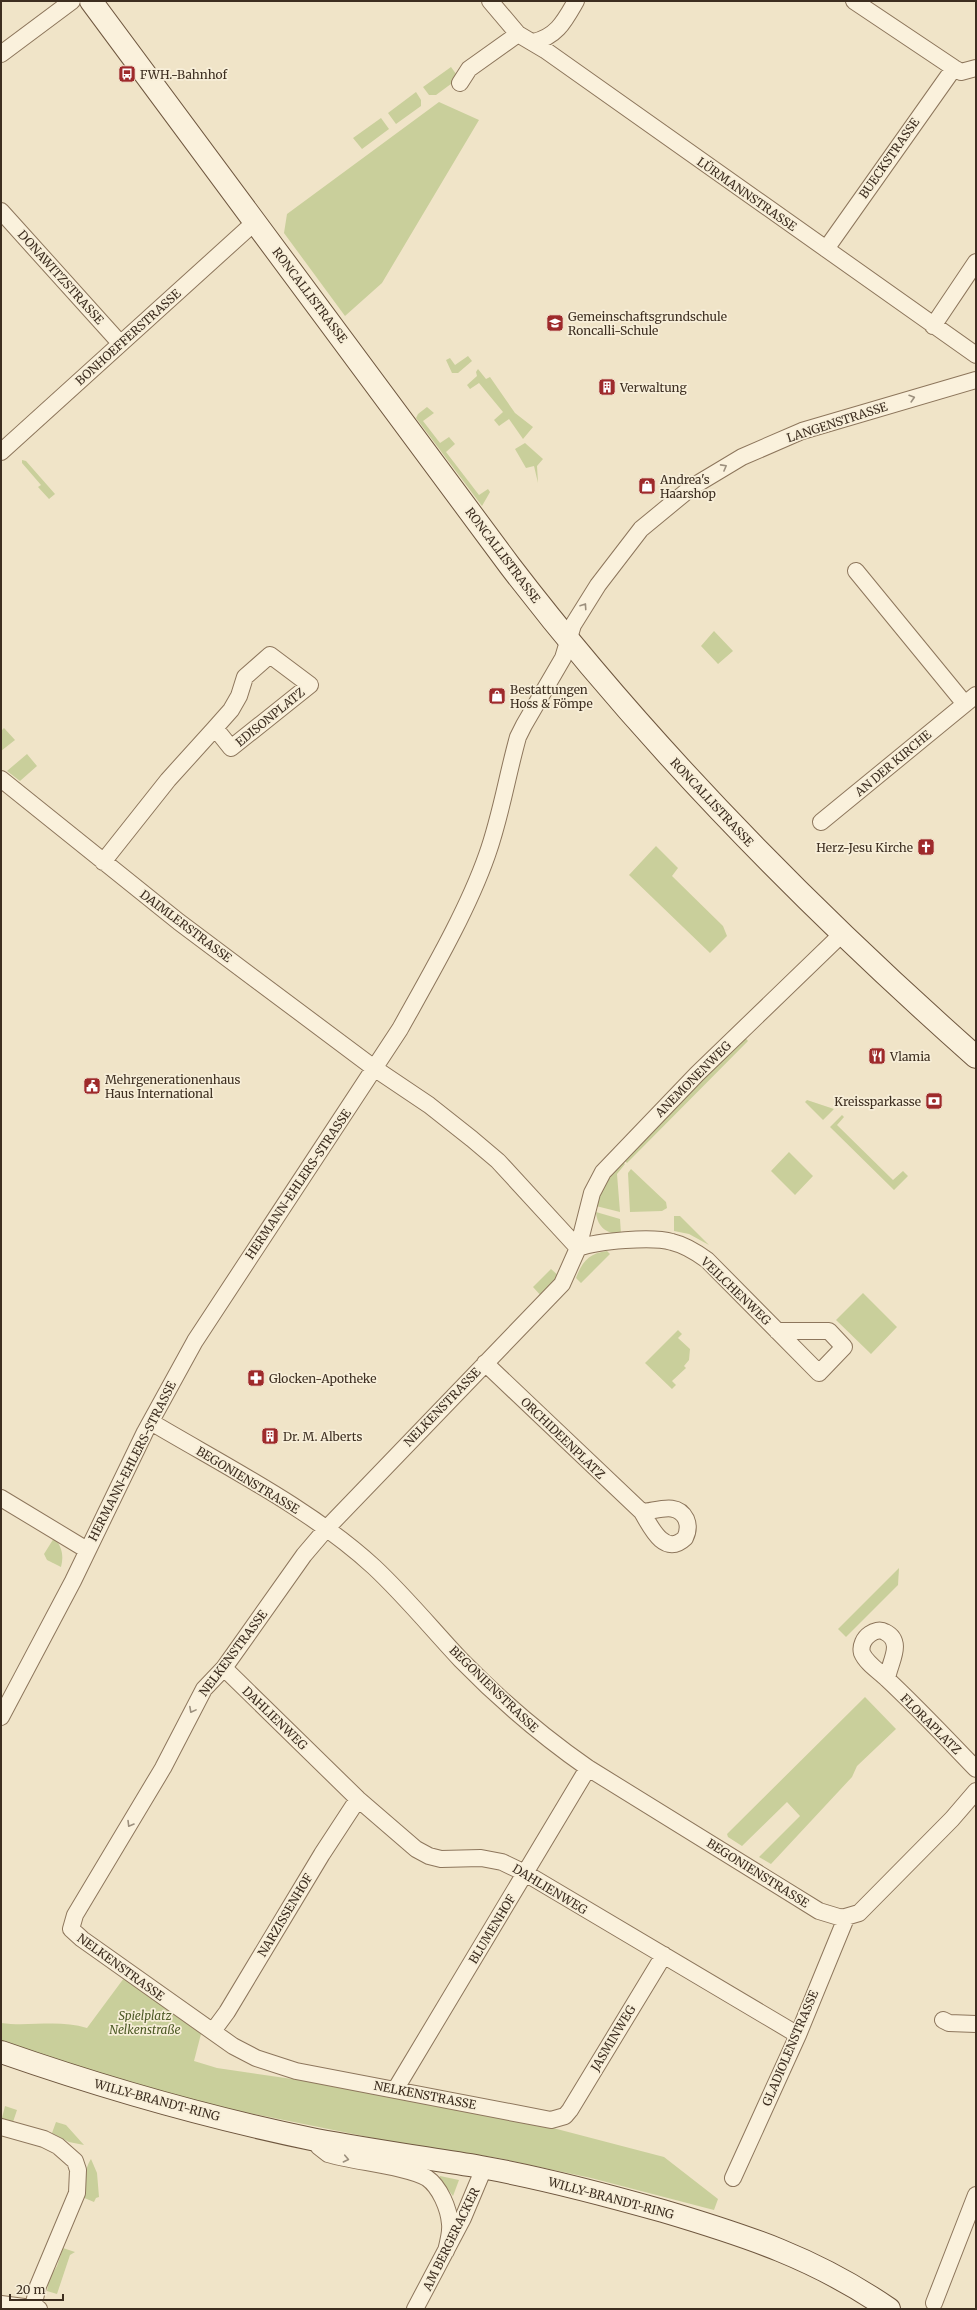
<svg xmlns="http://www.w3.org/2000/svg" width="977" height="2310" font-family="Merriweather,serif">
<rect width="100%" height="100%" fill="#f0e4c8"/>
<path fill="#c9cf9b" d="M 451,67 L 459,78 L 436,95 L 429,95 L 423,87 Z
M 416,92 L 421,100 L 421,106 L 396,124 L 388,113 Z
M 439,102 L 479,120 L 382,283 L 345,316 L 284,233 L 287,214 Z
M 381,118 L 389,129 L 362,149 L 353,138 Z
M 468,356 L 472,361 L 458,373 L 452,373 L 446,360 L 450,358 L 455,365 Z
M 478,369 L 486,379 L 490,377 L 515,413 L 533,427 L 523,439 L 509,419 L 499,426 L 494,420 L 503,412 L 479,383 L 470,389 L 467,385 L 477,376 L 476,372 Z
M 427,407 L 434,413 L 423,421 L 440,443 L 449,437 L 455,444 L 446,452 L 479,495 L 488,489 L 490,492 L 482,506 L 416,418 L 418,414 Z
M 525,443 L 543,459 L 537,466 L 538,483 L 534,466 L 526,468 L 515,449 Z
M 22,460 L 26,461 L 55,494 L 49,499 L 38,487 L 41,485 L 22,463 Z
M 714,631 L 733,651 L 718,664 L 701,646 Z
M 4,728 L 15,740 L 1,751 L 1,731 Z
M 27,754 L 37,766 L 20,781 L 7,771 Z
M 656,846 L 678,868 L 672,876 L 723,926 L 727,936 L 710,953 L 629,875 Z
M 743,1035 L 748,1041 L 627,1163 L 622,1158 Z
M 807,1100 L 834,1109 L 823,1120 L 805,1102 Z
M 842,1115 L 844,1117 L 837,1125 L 893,1180 L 903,1171 L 908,1176 L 894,1190 L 830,1127 Z
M 789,1152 L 813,1176 L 795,1195 L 771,1171 Z
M 622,1161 L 625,1164 L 617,1174 L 620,1212 L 596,1206 L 604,1182 Z
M 631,1169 L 666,1202 L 667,1208 L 662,1211 L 630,1212 L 628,1173 Z
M 596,1212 L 620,1219 L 621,1234 C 607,1234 597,1227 596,1212 Z
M 674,1216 L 680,1216 L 709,1245 L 689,1234 L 674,1231 Z
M 607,1251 L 610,1254 L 581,1283 L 576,1278 C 582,1262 589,1253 607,1251 Z
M 551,1269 L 560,1277 L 543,1298 L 533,1287 Z
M 863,1293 L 897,1327 L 871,1354 L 836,1320 Z
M 678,1330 L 682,1334 L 678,1338 L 690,1349 L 689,1360 L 684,1366 L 686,1368 L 672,1381 L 676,1385 L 672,1389 L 645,1363 Z
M 54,1538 C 62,1546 64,1556 61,1567 L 47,1560 L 44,1554 Z
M 899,1568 L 898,1585 L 846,1637 L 838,1629 Z
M 865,1697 L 896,1729 L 857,1766 L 852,1777 L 771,1864 L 759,1857 L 800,1816 L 787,1802 L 742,1846 L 728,1837 L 727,1834 Z
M 124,1978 L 201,2034 L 194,2061 L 217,2068 L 313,2082 L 553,2128 L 664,2157 L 718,2199 L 714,2210 L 591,2178 L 498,2158 L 393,2142 L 204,2104 L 146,2088 L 1,2042 L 1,2023 C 29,2027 59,2019 87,2028 Z
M 5,2106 L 17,2110 L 12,2125 L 1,2122 Z
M 56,2122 L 66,2125 L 84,2145 L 69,2142 L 52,2133 Z
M 91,2159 L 97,2173 L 99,2197 L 96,2198 L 94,2202 L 82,2197 C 85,2184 84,2169 91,2159 Z
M 440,2176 L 459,2180 L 453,2196 L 439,2178 Z
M 63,2248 L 75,2252 L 70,2255 L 57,2294 L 47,2291 L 49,2279 L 57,2266 Z"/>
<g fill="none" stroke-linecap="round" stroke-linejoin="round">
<defs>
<path id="street" d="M 490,1 L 518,34 L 545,50 L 976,355
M 854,1 L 954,68 L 961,72 L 976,68
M 533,42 C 557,37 565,20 576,1
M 1,54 L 72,1
M 460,83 L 469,69 L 518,34
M 1,211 L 120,343
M 826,249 L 954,68
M 933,326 L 976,262
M 1,452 L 255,222
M 856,571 L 965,704
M 270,655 L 310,685 L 231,748 L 215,728 L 231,710 L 239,696 L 245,677 Z
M 1,779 L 179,922 L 374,1068 L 429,1105 L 472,1139 L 498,1161 L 578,1248
M 821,822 L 976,695
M 103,862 L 168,780 L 215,728
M 578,1248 C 598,1241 652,1236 672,1242 C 685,1245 696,1252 707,1260 L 819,1373 L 844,1347 L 829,1331 L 777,1331
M 485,1363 L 642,1512 C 651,1528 665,1557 685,1538 C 688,1532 689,1526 686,1519 C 677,1501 657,1511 642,1512
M 151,1422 C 225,1466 311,1509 374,1567 C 405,1596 432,1629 461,1660 C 500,1700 542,1736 588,1768 L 819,1911 L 842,1918 L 859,1913 L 952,1819 L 976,1791
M 1,1498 L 87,1550
M 224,1668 L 358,1799 L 416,1849 L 429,1856 L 441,1859 L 481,1858 L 502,1862 L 525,1873 L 798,2035
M 887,1679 C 889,1663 905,1642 885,1632 C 880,1629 874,1631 870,1634 C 864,1638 860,1646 862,1653 C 866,1663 880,1672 887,1679 C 918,1708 947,1739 976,1769
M 1,1717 L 73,1581 L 145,1432 L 195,1341 L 400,1029 C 430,975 467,912 487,855 C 501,816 507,776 518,737 L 524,725 L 563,658 L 573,625 L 598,585 L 641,529 L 692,487 L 742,457 L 802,431 L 976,380
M 664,1955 L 570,2110 L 565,2116 L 551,2120 L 296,2071 L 256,2058 L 233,2046 L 82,1939 L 71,1929 L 75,1915 L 163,1768 L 204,1689 L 224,1668 L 304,1555 L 327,1528 L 562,1284 L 578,1248 L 592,1193 L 603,1172 L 697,1074 L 843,933
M 943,2020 L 949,2023 L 976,2024
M 213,2031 L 227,2012 L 322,1854 L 358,1799
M 395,2090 L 588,1768
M 1,2127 L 44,2139 L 58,2146 L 75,2161 L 78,2170 L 77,2193 L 38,2286 L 33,2307
M 316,2140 L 319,2147 L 328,2154 C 354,2162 406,2166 427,2178 C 440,2187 449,2209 450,2224 C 451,2232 448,2243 446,2251
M 733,2178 L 798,2035 L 846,1918
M 934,2303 L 976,2195
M 1,2304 L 39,2309
M 415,2309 L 463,2218 L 484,2168"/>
<path id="secondary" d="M 91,1 L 510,566 C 647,745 807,907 976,1057
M 1,2052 C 104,2088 209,2118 316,2140 C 370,2150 426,2158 481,2167 C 543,2178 603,2194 663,2211 C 747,2236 815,2258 889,2309"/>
</defs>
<use href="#street" stroke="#8d765c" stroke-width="18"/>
<use href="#secondary" stroke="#6f573f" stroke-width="24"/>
<use href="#street" stroke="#faf1dc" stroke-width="16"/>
<use href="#secondary" stroke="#faf1dc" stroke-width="22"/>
</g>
<defs><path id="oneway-chevron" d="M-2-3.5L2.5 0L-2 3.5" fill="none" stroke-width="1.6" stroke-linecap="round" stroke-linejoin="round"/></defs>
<g stroke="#9c907e">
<use href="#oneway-chevron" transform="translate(912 398) rotate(-17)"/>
<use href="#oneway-chevron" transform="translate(724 467) rotate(-29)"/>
<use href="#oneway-chevron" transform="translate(584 606) rotate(-56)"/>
<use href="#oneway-chevron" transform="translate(192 1710) rotate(118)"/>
<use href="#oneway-chevron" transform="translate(130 1824) rotate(121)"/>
<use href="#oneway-chevron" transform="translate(346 2159) rotate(12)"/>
</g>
<defs>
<symbol id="bus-square" viewBox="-11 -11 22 22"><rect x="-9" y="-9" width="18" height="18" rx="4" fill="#9e2a2b" stroke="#f7eed8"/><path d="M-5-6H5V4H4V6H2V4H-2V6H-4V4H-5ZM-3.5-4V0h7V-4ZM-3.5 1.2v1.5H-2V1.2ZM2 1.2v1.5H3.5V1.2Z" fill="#fff"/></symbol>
<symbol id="school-square" viewBox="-11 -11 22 22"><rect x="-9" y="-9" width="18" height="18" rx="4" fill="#9e2a2b" stroke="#f7eed8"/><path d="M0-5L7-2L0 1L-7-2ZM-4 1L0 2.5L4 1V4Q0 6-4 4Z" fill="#fff"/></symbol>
<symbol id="building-square" viewBox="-11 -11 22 22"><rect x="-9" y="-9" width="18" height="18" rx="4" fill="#9e2a2b" stroke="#f7eed8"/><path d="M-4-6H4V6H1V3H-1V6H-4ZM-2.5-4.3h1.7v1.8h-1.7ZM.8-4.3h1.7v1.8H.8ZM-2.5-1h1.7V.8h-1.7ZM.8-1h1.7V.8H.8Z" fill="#fff"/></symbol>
<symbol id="shop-square" viewBox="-11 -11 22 22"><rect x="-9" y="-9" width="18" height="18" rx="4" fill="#9e2a2b" stroke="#f7eed8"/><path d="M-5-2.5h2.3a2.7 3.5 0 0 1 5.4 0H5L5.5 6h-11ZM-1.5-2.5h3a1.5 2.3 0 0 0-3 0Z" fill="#fff"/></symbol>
<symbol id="church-square" viewBox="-11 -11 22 22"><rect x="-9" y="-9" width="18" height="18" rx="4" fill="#9e2a2b" stroke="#f7eed8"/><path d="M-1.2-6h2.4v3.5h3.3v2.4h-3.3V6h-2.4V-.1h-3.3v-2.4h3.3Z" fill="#fff"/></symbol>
<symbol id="restaurant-square" viewBox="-11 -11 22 22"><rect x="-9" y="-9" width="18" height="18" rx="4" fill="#9e2a2b" stroke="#f7eed8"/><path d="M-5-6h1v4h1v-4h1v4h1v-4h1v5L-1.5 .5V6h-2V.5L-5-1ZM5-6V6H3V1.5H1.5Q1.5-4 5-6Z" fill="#fff"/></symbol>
<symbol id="civic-square" viewBox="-11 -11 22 22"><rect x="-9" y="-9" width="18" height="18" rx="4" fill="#9e2a2b" stroke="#f7eed8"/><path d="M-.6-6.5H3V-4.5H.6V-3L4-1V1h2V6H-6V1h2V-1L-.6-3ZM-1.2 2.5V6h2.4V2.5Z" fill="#fff"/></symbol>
<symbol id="bank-square" viewBox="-11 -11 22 22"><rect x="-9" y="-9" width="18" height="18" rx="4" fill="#9e2a2b" stroke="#f7eed8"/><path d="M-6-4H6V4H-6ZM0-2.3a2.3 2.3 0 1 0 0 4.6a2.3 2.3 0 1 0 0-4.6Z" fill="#fff"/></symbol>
<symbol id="pharmacy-square" viewBox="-11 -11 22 22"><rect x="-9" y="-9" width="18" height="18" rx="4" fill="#9e2a2b" stroke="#f7eed8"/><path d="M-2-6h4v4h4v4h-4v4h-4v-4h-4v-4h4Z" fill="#fff"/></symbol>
</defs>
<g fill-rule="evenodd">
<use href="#bus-square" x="117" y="64" width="20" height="20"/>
<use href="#school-square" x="545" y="313" width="20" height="20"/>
<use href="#building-square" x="597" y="377" width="20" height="20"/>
<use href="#shop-square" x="637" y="476" width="20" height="20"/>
<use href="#shop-square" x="487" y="686" width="20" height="20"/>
<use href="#church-square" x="916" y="837" width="20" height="20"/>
<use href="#restaurant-square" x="867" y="1046" width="20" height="20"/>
<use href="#civic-square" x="82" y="1076" width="20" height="20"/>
<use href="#bank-square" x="924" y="1091" width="20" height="20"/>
<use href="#pharmacy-square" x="246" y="1368" width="20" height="20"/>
<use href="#building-square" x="260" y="1426" width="20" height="20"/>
</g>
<g text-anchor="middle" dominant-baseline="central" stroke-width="3.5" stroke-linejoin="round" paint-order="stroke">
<g font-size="12" fill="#3d2e20" stroke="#f7eed8" text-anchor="start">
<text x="140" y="74">FWH.-Bahnhof</text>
<text x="568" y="316">Gemeinschaftsgrundschule<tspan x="568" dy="14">Roncalli-Schule</tspan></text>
<text x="620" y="387">Verwaltung</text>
<text x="660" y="479">Andrea's<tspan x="660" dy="14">Haarshop</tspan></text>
<text x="510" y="689">Bestattungen<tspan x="510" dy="14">Hoss &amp; Fömpe</tspan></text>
<text x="913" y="847" text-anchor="end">Herz-Jesu Kirche</text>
<text x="890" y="1056">Vlamia</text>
<text x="105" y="1079">Mehrgenerationenhaus<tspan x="105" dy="14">Haus International</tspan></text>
<text x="921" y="1101" text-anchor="end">Kreissparkasse</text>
<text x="269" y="1378">Glocken-Apotheke</text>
<text x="283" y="1436">Dr. M. Alberts</text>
</g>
<g font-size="12" fill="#3d2e20" stroke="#f7eed8">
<text transform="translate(889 158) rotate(-55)">BUECKSTRASSE</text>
<text transform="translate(747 194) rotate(35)">LÜRMANNSTRASSE</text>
<text transform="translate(61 277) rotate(48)">DONAWITZSTRASSE</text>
<text transform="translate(310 295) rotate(53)">RONCALLISTRASSE</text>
<text transform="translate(128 337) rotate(-42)">BONHOEFFERSTRASSE</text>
<text transform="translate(837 422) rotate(-18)">LANGENSTRASSE</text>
<text transform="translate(503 555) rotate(53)">RONCALLISTRASSE</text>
<text transform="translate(270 717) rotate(-39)">EDISONPLATZ</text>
<text transform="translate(893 763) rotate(-40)">AN DER KIRCHE</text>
<text transform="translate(712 802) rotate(47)">RONCALLISTRASSE</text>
<text transform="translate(186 926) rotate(37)">DAIMLERSTRASSE</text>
<text transform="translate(693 1079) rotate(-45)">ANEMONENWEG</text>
<text transform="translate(298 1184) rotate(-56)">HERMANN-EHLERS-STRASSE</text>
<text transform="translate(736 1291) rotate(44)">VEILCHENWEG</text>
<text transform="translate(442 1407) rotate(-46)">NELKENSTRASSE</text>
<text transform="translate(563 1438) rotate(44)">ORCHIDEENPLATZ</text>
<text transform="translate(132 1461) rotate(-63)">HERMANN-EHLERS-STRASSE</text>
<text transform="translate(248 1480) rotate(31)">BEGONIENSTRASSE</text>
<text transform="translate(233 1653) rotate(-53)">NELKENSTRASSE</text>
<text transform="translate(494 1689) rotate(44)">BEGONIENSTRASSE</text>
<text transform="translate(275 1718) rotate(44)">DAHLIENWEG</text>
<text transform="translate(931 1724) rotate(45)">FLORAPLATZ</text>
<text transform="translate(758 1873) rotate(32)">BEGONIENSTRASSE</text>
<text transform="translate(550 1889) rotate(31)">DAHLIENWEG</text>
<text transform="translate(285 1915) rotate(-59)">NARZISSENHOF</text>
<text transform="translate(492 1929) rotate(-59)">BLUMENHOF</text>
<text transform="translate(121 1967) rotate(36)">NELKENSTRASSE</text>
<text transform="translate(613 2038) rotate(-59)">JASMINWEG</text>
<text transform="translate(790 2048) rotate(-67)">GLADIOLENSTRASSE</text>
<text transform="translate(425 2095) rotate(11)">NELKENSTRASSE</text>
<text transform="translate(157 2100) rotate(15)">WILLY-BRANDT-RING</text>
<text transform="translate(611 2198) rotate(15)">WILLY-BRANDT-RING</text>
<text transform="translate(451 2239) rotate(-64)">AM BERGERACKER</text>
</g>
<g font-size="12" font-style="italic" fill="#4d5a26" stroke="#f7eed8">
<text x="145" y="2015">Spielplatz<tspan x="145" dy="14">Nelkenstraße</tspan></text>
</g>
</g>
<rect width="977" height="2310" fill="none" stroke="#3d2e20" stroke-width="4"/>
<path d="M10 2294v6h53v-6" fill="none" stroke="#3d2e20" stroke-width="2"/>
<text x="16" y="2294" font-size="12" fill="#3d2e20" stroke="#f7eed8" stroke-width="3" paint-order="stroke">20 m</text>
</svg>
